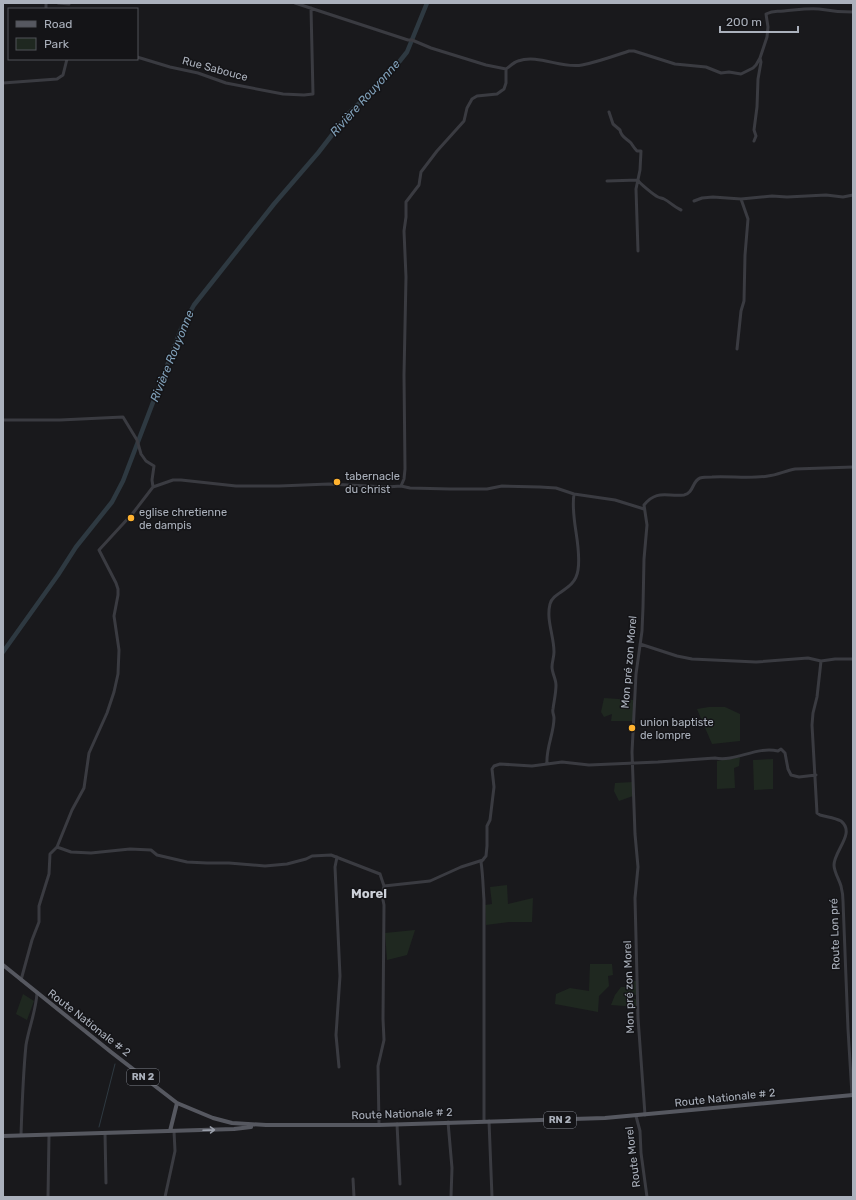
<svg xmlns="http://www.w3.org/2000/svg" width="856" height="1200" font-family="Rubik,sans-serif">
<rect width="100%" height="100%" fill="#19191c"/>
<path fill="#1f2820" d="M 604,698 L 633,700 L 633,721 L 611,721 L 612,714 L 604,717 L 601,712 Z
M 709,707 L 725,707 L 740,714 L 740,741 L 712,744 L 697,709 Z
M 740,757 L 739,766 L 734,768 L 735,788 L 717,789 L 717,761 Z
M 773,759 L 773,789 L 754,790 L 753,760 Z
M 633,782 L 633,796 L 619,801 L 614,791 L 615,783 Z
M 507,885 L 508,904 L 533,898 L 532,922 L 509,922 L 486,925 L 485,905 L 492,904 L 490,887 Z
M 415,930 L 407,955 L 387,960 L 385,933 Z
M 590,964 L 612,964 L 613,975 L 608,976 L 609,986 L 599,996 L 598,1012 L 555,1004 L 556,994 L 570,988 L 589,991 Z
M 632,981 L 637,981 L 637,995 L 629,995 L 630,999 L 638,999 L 638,1007 L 611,1005 L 615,995 L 621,987 L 632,987 Z
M 23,994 L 34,1001 L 27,1020 L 16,1014 Z"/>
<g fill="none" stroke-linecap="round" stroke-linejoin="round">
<path stroke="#2e3941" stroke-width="1" d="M 99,1127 L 115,1064"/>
<path stroke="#2e3941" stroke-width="4.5" d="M 3,652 L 58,575 L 76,547 L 112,502 L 123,481 L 181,329 L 194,305 L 274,204 L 318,153 L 349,113 L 391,72 L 407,52 L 427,3"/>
<path stroke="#3a3b41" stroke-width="3" d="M 58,3 L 69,4 L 69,3
M 295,3 L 408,40 L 412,40 L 431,48 L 486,65 L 506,69 C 509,67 514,62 518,61 C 539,54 561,69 582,65 C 598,62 614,56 629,51 L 634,51 L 675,64 L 706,67 L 721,73 L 729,72 L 741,74 L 753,68 L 756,65 L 760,58 L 767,37 L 768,27 L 766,14 C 774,10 776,12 784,11 C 796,10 807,8 819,9 C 830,11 841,12 853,12
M 46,9 L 46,3
M 137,57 L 170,67 L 198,73 L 226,83 L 283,94 L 304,95 L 313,94 L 311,8
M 3,83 L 57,79 L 63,75 L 67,59
M 609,112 L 613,124 L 620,130 C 621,137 626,138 631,143 C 633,146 634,148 637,151 L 641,151 L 640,170 L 636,189 L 638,251
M 754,141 L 756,136 L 754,130 L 757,107 L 758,79 L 761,62 L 760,58
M 607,181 L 638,180 C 639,183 654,195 658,197 C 660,198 662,198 664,199 C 670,202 674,207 681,210
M 694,201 L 702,198 L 713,197 L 741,199 L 772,196 L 787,197 L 826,195 L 843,197 L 853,195
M 737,349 L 741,311 L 744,301 L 745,255 L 748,219 L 741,199
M 3,420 L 60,420 L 123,417 L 137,440 L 141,454 L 146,461 L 154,466 L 152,480 L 153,487
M 401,486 L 404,479 L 405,469 L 404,375 L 406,277 L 404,231 L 406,217 L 406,202 L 419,185 L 421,172 L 437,151 L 464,121 L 467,108 L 472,99 L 477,96 L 497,94 L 504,89 L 506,83 L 506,69
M 640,644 L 677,656 L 692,659 L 756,662 L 808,658 L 821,661
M 547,763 C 546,748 554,733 554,718 C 554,715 552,712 553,709 C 554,701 556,693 556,685 C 556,679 552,673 552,667 C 552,662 554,657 554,652 C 554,636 546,620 550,604 C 553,591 575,591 578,570 C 582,545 570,519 574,494
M 57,847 L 71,852 L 91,853 L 130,849 L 151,850 L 157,855 L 187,862 L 207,863 L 229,863 L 265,866 L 287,864 L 306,859 L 312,856 L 331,855 L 380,874 L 384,886 L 382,895 L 384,905 L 383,1019 L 384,1040 L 378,1066 L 379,1125
M 337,857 L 335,867 L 340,976 L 336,1035 L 339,1067
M 384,886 L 430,881 L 461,867 L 483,860
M 21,980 L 32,940 L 39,922 L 39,906 L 49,874 L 50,854 L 57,847 L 72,810 L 84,788 L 89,753 L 107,713 L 114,692 L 118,674 L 119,650 L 114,616 L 118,595 L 118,589 L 116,583 L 99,550 L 133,513 L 153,487 L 173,480 L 181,480 L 236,486 L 279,486 L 329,484 L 387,487 L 401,486 L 410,488 L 450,489 L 487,489 L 502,486 L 540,487 L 556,488 L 574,494 L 615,500 L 644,509
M 852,1095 L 848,1029 L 843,901 C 843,896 842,890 841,886 C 839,879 834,872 834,865 C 834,851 856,833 841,821 C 835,818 827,817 820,815 L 817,813 L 812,725 L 813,713 L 817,697 L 821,661 L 835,659 L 853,659
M 645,1115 L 638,1018 L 635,898 L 638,867 L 635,834 L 632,752 L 636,674 L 642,631 L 643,607 L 644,559 L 647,525 L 644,505 C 657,489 667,497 684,495 C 694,493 692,481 700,478 C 704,477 709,477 712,477 C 731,476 750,479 768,476 C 777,475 785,471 795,469 L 853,467
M 636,1116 L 640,1131 L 641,1153 L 647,1197
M 484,1121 L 484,900 C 483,887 483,875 481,862 L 486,856 L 487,846 L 487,826 L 490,820 L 494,787 L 492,769 L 494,766 L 500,764 L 532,766 L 562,762 L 589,765 L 658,762 L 715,758 C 736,762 756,746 778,751 L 781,749 L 785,753 L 788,769 L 791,775 L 799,777 L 816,775
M 489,1121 L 492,1197
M 448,1122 L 452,1168 L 451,1197
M 397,1124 L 400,1184
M 105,1133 L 106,1183
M 21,1135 C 22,1105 23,1075 26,1045 C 29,1027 36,1011 37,993
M 353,1179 L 354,1197
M 48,1197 L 49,1135
M 165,1197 L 175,1151 L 174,1131"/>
<path stroke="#565860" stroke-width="4" d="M 3,965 L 111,1052 L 177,1103 L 213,1118 L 232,1123 L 266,1125 L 379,1125 L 605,1118 L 853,1095
M 170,1131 L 177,1103
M 3,1136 L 234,1129 L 251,1127"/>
</g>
<defs><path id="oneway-shaft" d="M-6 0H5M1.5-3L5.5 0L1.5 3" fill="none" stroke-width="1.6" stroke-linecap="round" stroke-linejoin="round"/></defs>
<use stroke="#9a9faa" href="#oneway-shaft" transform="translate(209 1130) rotate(-2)"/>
<g fill="#ffb22f" stroke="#141417" stroke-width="1.5">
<circle cx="337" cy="482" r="4"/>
<circle cx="131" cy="518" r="4"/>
<circle cx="632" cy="728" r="4"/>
</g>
<g text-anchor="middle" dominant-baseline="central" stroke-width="3" stroke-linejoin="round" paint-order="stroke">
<g fill="#141417" stroke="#7e828a" stroke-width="1">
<rect x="127" y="1069" width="32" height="16" rx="3"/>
<rect x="544" y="1112" width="32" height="16" rx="3"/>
</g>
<g font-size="10" font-weight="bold" fill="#abb1bc">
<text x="143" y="1077">RN 2</text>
<text x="560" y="1120">RN 2</text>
</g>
<g font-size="11" fill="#abb1bc" stroke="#141417">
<text transform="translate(215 69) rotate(15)">Rue Sabouce</text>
<text transform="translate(629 662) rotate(-85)">Mon pré zon Morel</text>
<text transform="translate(835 934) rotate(-92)">Route Lon pré</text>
<text transform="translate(629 987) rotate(-92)">Mon pré zon Morel</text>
<text transform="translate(89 1023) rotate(38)">Route Nationale # 2</text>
<text transform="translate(725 1098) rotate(-6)">Route Nationale # 2</text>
<text transform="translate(402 1114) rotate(-2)">Route Nationale # 2</text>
<text transform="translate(633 1157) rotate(-97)">Route Morel</text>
</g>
<g font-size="11" fill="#abb1bc" stroke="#141417" text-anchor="start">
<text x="345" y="476">tabernacle<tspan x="345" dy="13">du christ</tspan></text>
<text x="139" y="512">eglise chretienne<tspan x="139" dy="13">de dampis</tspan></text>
<text x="640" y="722">union baptiste<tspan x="640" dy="13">de lompre</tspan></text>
</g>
<g font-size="12" font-style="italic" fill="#80a0b9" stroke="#141417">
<text transform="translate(365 98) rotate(-48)">Rivière Rouyonne</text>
<text transform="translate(172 356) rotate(-68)">Rivière Rouyonne</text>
</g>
<g font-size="13" font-weight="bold" fill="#ccd0d8" stroke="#141417">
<text x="369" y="893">Morel</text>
</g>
</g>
<rect width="856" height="1200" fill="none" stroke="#abb1bc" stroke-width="8"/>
<rect x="8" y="8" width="130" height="52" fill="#141417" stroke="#505359"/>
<rect x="16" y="21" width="20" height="6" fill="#565860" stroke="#505359"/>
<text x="44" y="28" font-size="12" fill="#abb1bc">Road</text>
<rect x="16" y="38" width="20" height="12" fill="#1f2820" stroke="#505359"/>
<text x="44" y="48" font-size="12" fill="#abb1bc">Park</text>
<path d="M720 26v6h78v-6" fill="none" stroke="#abb1bc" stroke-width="2"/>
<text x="726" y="26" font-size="12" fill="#abb1bc" stroke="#141417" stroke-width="3" paint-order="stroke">200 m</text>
</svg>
